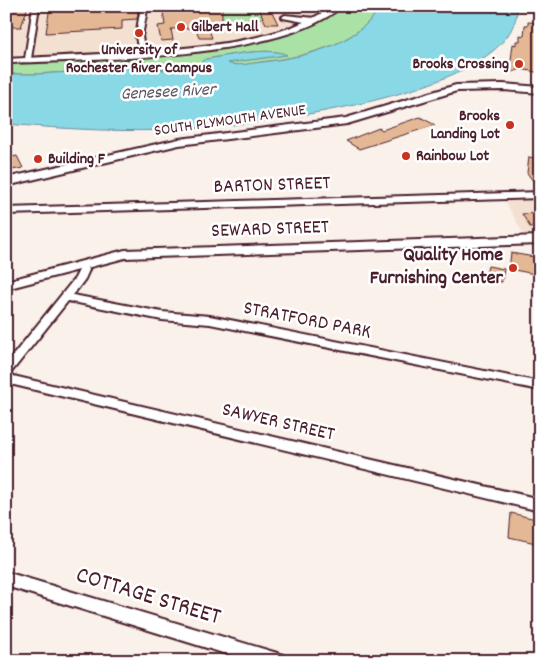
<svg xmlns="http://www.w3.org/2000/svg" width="546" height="667" font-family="Dekko,sans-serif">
<rect width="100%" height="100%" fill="#faf1ea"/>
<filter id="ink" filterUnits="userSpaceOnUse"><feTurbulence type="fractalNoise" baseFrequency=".02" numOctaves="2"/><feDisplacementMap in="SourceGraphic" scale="10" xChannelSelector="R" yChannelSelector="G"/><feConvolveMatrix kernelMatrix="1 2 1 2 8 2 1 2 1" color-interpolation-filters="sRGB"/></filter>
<g filter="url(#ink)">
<path fill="#f4e0d0" d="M 6,6 L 335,6 L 313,19 L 284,30 L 243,40 L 131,54 L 47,58 L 6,58 Z
M 540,198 L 540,237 L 525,237 L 504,199 Z"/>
<path fill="#aae2a5" stroke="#7a8068" d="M 185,6 L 266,6 L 267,9 L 263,18 L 230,21 L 231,24 L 213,25 Z
M 343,6 L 381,6 C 357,46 303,57 261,62 C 250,64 237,67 226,63 L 286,55 C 270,46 225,56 206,59 L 203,67 C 185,70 167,72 149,67 L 37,74 L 6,74 L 6,62 L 223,47 L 309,25 Z"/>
<path fill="#88d8e5" stroke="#6f8e9b" d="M 381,6 L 516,6 C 518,13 516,18 514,24 C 486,97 260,124 188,129 C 128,133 66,129 6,124 L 6,74 L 37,74 L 149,67 C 167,72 185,70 203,67 L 202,61 L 206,59 C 227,56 269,46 287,55 L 227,63 C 237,67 251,63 262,62 C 304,57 357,46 381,6 Z"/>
<path fill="#e5b895" stroke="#4a1f2b" d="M 6,6 L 28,6 L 21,27 L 6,27 Z
M 50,6 L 137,6 L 138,15 L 137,19 L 122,20 L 122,29 L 46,33 Z
M 162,6 L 222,6 L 222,26 L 208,27 L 212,38 L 199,38 L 196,28 L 171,29 L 173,40 L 161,41 L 158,26 L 165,25 Z
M 270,8 L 278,24 L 266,24 L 259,9 Z
M 528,22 L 540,23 L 540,73 L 521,69 L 513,72 L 501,69 L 511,60 L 513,44 L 516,45 L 516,41 L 520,41 L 520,35 L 524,36 L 525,25 L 528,25 Z
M 420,117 L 435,125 L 359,149 L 346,141 L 379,128 L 382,130 Z
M 17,156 L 23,168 L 6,171 L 6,158 Z
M 529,157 L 540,159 L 540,190 L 527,173 Z
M 540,213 L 540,226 L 530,227 L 522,214 Z
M 511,253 L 540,258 L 540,275 L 509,269 Z
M 488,266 L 504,269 L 502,282 L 485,279 Z
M 511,513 L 540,520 L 540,544 L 509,537 Z"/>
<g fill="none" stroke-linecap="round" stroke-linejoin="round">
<defs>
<path id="minor" d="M 33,6 L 39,6 L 31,59 L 28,61 L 25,59 Z
M 141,6 L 147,6 L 147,10 L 142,36 L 145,54 L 142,56 L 139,54 L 136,36 Z
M 285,15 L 315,18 L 318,20 L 304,22 L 283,18 L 282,17 Z
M 540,192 L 540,198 L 6,214 L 6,208 Z
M 83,262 L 87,263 L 89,270 L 85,279 L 73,295 L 162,312 L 210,316 L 540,382 L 540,390 L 210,324 L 162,320 L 68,301 L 9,375 L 540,499 L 540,511 L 6,383 L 6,364 L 75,278 L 79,270 L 78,265 Z
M 6,572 L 277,653 L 283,655 L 285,661 L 249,661 L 6,586 Z"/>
<path id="tertiary" d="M 334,6 L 342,6 C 283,60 87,60 6,63 L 6,59 C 58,56 110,54 162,50 C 221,45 283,39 334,6 Z
M 540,236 L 540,244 L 125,258 L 6,289 L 6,281 L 125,250 Z"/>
<path id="secondary" d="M 503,84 L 540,87 L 540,93 L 503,90 L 457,91 L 347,124 L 179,145 L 6,186 L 6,178 L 179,139 L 346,118 L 456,85 Z"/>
</defs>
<use href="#minor" stroke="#4a1f2b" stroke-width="4"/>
<use href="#tertiary" stroke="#4a1f2b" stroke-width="4"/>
<use href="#secondary" stroke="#4a1f2b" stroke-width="4"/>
<use href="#minor" fill="#fff" fill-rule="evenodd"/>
<use href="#tertiary" fill="#fff" fill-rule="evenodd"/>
<use href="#secondary" fill="#fff" fill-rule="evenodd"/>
</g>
</g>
<g fill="#c8321e" stroke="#fff" stroke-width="2">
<circle cx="181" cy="27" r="5"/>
<circle cx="139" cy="33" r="5"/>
<circle cx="519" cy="64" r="5"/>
<circle cx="510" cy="125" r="5"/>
<circle cx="406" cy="156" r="5"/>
<circle cx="38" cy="159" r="5"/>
<circle cx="513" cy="268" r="5"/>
</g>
<g text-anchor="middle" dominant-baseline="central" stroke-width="5" stroke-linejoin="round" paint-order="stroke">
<g font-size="16" font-weight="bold" fill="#4a1f2b" stroke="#fff" text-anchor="start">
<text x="191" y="27">Gilbert Hall</text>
<text x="139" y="50" text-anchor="middle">University of<tspan x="139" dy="18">Rochester River Campus</tspan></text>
<text x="509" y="64" text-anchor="end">Brooks Crossing</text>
<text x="500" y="116" text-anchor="end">Brooks<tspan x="500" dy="18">Landing Lot</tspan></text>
<text x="416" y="156">Rainbow Lot</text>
<text x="48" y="159">Building F</text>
</g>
<g font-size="16" fill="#4a1f2b" stroke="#fff">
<text transform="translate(230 121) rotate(-8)">SOUTH PLYMOUTH AVENUE</text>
</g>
<g font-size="18" font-style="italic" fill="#5d5663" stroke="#fff">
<text transform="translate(168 93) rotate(-3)">Genesee River</text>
</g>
<g font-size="20" fill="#4a1f2b" stroke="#fff">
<text transform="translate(272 186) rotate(-2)">BARTON STREET</text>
<text transform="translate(270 230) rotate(-2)">SEWARD STREET</text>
<text transform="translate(307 321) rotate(11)">STRATFORD PARK</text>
<text transform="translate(278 423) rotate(13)">SAWYER STREET</text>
</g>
<g font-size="20" font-weight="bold" fill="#4a1f2b" stroke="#fff" text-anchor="end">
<text x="503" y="256">Quality Home<tspan x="503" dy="23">Furnishing Center</tspan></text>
</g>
<g font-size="24" fill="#4a1f2b" stroke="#fff">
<text transform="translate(148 597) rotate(17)">COTTAGE STREET</text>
</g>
</g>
<rect width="546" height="667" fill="none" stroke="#fff" stroke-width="25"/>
<rect x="12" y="12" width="521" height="642" fill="none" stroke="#4a1f2b" stroke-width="2" filter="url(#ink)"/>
</svg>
